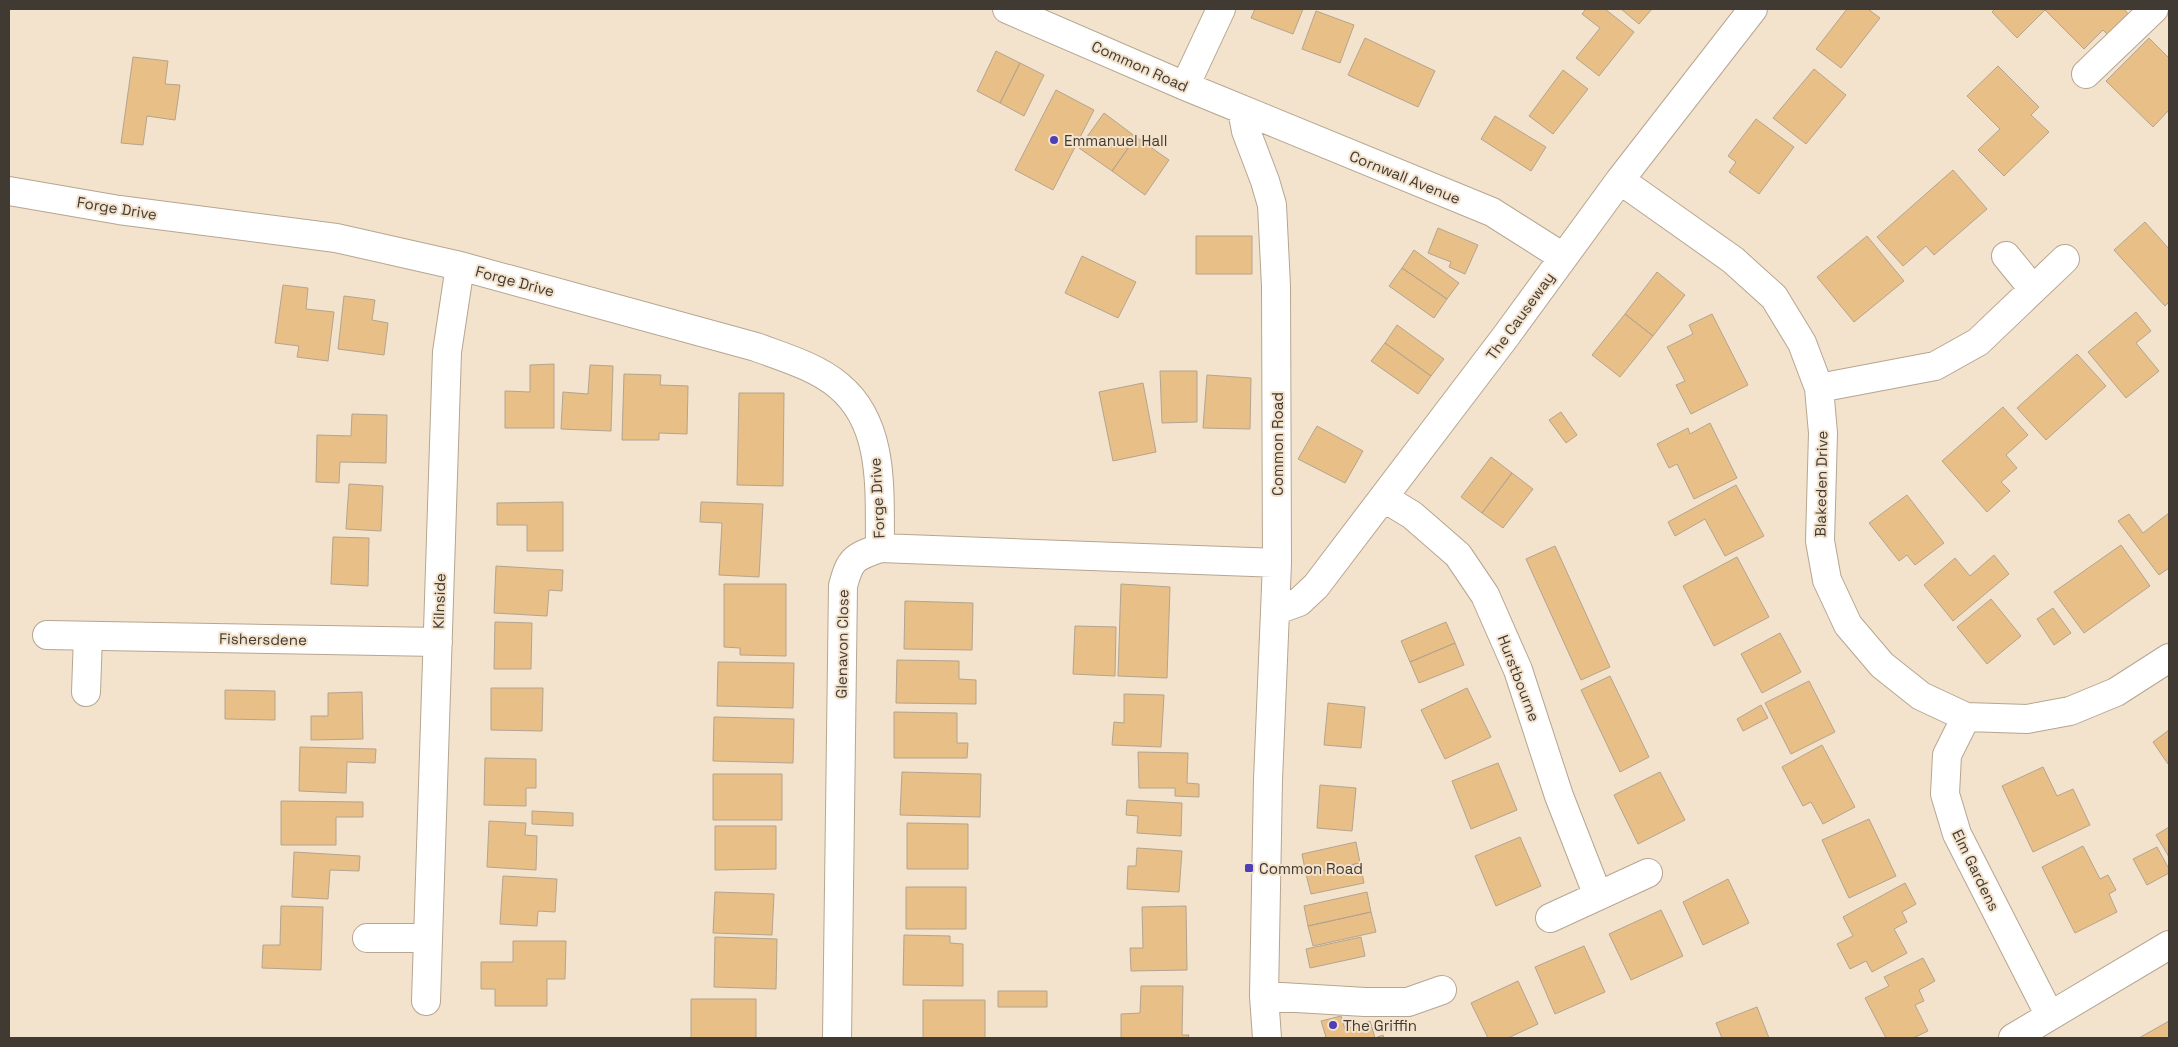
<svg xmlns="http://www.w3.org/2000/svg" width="2178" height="1047" font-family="'Space Grotesk',sans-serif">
<rect width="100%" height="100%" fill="#f3e2cc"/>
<path fill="#e8bf87" stroke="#b4a48f" d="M 1255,9 L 1303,9 L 1293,34 L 1251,18 Z
M 1586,9 L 1605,9 L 1634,32 L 1599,76 L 1576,58 L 1600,28 L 1582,14 Z
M 1621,9 L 1652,9 L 1639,24 Z
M 1847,9 L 1868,9 L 1880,18 L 1841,68 L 1816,49 Z
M 1995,9 L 2124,9 L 2131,17 L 2110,37 L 2103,30 L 2084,49 L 2045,10 L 2017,38 L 1992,12 Z
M 1316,11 L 1354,25 L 1340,63 L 1302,49 Z
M 1365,38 L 1435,71 L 1418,107 L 1348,75 Z
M 2149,38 L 2169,58 L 2169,110 L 2153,127 L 2106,81 Z
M 996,51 L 1020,63 L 1000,103 L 977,91 Z
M 133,57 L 168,61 L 165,84 L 180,85 L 175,120 L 147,116 L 143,145 L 121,143 Z
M 1020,63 L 1044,75 L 1024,116 L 1000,103 Z
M 1998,66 L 2039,107 L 2031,115 L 2049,132 L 2004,176 L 1978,150 L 2000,129 L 1967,96 Z
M 1814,69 L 1846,95 L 1806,144 L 1773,118 Z
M 1563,70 L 1588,89 L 1553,134 L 1529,116 Z
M 1056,90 L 1094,110 L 1053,190 L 1015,170 Z
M 1104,113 L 1136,137 L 1112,171 L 1079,148 Z
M 1495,116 L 1546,147 L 1531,171 L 1481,139 Z
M 1756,119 L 1794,147 L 1759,194 L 1729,172 L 1736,162 L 1728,156 Z
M 1136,137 L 1169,160 L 1145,195 L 1112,171 Z
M 1953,170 L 1987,209 L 1934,255 L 1926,246 L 1903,266 L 1877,237 Z
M 2145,222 L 2169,249 L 2169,302 L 2165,306 L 2114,250 Z
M 1438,228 L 1478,245 L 1465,274 L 1449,267 L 1451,262 L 1428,253 Z
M 1196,236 L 1252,236 L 1252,274 L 1196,274 Z
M 1867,236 L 1904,281 L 1854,322 L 1817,277 Z
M 1414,250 L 1459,283 L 1447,299 L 1402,268 Z
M 1082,256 L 1136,282 L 1118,318 L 1065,293 Z
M 1402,268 L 1447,299 L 1434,318 L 1389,286 Z
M 1657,272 L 1685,295 L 1653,336 L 1625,314 Z
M 283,285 L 308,288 L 306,309 L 334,312 L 328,361 L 297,357 L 299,346 L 275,343 Z
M 344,296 L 375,300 L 372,320 L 388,323 L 384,355 L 338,349 Z
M 2136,312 L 2151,331 L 2136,343 L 2159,371 L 2126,398 L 2088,352 Z
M 1625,314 L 1653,336 L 1620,377 L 1592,355 Z
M 1712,314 L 1748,385 L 1691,414 L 1676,385 L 1685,381 L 1667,347 L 1693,334 L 1689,325 Z
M 1397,325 L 1444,359 L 1431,376 L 1385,343 Z
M 1385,343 L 1431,376 L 1418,394 L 1371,361 Z
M 2077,354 L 2106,386 L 2046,440 L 2017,408 Z
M 554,364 L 554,428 L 505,428 L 505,391 L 530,392 L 530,365 Z
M 590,365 L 613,366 L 611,431 L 561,429 L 563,392 L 588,394 Z
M 1160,371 L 1197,371 L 1197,422 L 1162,423 Z
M 624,374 L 661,375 L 660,385 L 688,386 L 687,434 L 659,433 L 659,440 L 622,440 Z
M 1207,375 L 1251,378 L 1250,429 L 1203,428 Z
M 1143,383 L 1156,452 L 1113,461 L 1099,392 Z
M 739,393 L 784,393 L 783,486 L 737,485 Z
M 2003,407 L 2028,435 L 2006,455 L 2017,468 L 2001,482 L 2010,491 L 1987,512 L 1942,461 Z
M 1561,412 L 1577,435 L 1566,443 L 1549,420 Z
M 352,414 L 387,415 L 386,463 L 340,462 L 339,483 L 316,482 L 317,435 L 351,436 Z
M 1710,423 L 1737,478 L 1694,499 L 1677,464 L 1669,468 L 1657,444 L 1688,428 L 1690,434 Z
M 1317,426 L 1363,451 L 1345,483 L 1298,459 Z
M 1491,457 L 1512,473 L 1482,513 L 1461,497 Z
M 1512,473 L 1533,489 L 1503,528 L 1482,513 Z
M 349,484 L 383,486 L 381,531 L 346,529 Z
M 1736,485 L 1764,536 L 1725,556 L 1705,519 L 1675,536 L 1668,522 Z
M 1907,495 L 1944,543 L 1915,565 L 1907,555 L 1899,561 L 1869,523 Z
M 563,502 L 563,551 L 527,551 L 527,525 L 497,525 L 497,503 Z
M 701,502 L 763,504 L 759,577 L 719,575 L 722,523 L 700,522 Z
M 2169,513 L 2169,568 L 2159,575 L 2118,521 L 2129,514 L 2143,533 Z
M 333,537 L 369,538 L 368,586 L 331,584 Z
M 2121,545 L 2150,586 L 2084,633 L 2054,592 Z
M 1555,546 L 1610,667 L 1581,680 L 1526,559 Z
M 1994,555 L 2009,574 L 1953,621 L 1924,585 L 1955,558 L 1970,576 Z
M 1737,557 L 1769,617 L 1714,646 L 1683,586 Z
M 496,566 L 563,570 L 562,591 L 549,590 L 547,616 L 494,613 Z
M 724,584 L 786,584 L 786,656 L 740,655 L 740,648 L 724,647 Z
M 1121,584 L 1170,587 L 1167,678 L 1118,676 Z
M 1991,599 L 2021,636 L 1987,664 L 1957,627 Z
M 905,601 L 973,603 L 972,650 L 904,649 Z
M 2053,608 L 2071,633 L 2054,645 L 2037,619 Z
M 495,622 L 532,623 L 531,669 L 494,669 Z
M 1446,622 L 1455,643 L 1410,662 L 1401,641 Z
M 1075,626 L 1116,627 L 1115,676 L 1073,674 Z
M 1780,633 L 1801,672 L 1762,693 L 1741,654 Z
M 1455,643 L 1464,665 L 1419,683 L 1410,662 Z
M 897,660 L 959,661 L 959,679 L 976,680 L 976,704 L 896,703 Z
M 718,662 L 794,663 L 793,708 L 717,706 Z
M 1610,676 L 1649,757 L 1620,772 L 1581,690 Z
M 1809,681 L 1835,732 L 1791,754 L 1765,703 Z
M 491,688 L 543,688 L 542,731 L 491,730 Z
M 1467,688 L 1491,737 L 1445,759 L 1421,710 Z
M 225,690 L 275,691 L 275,720 L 225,719 Z
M 362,692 L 363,739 L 311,740 L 311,716 L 328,716 L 328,693 Z
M 1124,694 L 1164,695 L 1161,747 L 1112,745 L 1114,722 L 1124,723 Z
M 1328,703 L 1365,707 L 1361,748 L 1324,745 Z
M 1761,705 L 1768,718 L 1743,731 L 1737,719 Z
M 894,712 L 957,713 L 957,743 L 968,743 L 967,758 L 894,758 Z
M 714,717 L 794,719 L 793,763 L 713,761 Z
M 2169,730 L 2169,763 L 2168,764 L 2153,742 Z
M 1822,745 L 1855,807 L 1823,824 L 1811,802 L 1803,806 L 1782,767 Z
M 300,747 L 376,749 L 375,763 L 347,762 L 346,793 L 299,791 Z
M 1138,752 L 1188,753 L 1187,783 L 1199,784 L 1199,797 L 1175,796 L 1175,788 L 1139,788 Z
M 485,758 L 536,759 L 536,788 L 526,788 L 526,806 L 484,805 Z
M 1498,763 L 1517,810 L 1471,829 L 1452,781 Z
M 2043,767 L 2057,796 L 2073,789 L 2090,825 L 2033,852 L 2002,786 Z
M 902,772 L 981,774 L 980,817 L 900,815 Z
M 1660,772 L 1685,820 L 1638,844 L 1614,795 Z
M 713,774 L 782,774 L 782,820 L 713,820 Z
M 1320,785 L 1356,788 L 1352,831 L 1317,828 Z
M 1127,800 L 1182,803 L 1181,836 L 1137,833 L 1138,816 L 1126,815 Z
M 281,801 L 363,802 L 363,817 L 336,817 L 336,845 L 281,845 Z
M 532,811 L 573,813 L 573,826 L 532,824 Z
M 1869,819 L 1896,876 L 1849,898 L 1822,840 Z
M 489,821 L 526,823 L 525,835 L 537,836 L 536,870 L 487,867 Z
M 907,823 L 968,824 L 968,869 L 907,869 Z
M 715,826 L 776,826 L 776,869 L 715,870 Z
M 2169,827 L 2169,857 L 2156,835 Z
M 1520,837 L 1541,886 L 1496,906 L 1475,856 Z
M 1356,842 L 1360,863 L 1306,874 L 1302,854 Z
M 2083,846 L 2100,879 L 2108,875 L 2116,890 L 2109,894 L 2117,912 L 2075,933 L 2042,867 Z
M 2157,847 L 2169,869 L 2169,873 L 2147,885 L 2133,859 Z
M 1137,848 L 1182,851 L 1179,892 L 1127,889 L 1128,866 L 1136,866 Z
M 294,852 L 360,856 L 359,871 L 330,870 L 328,899 L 292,897 Z
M 1360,863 L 1364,883 L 1311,894 L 1306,874 Z
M 503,876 L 557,879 L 555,912 L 538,911 L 537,926 L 500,924 Z
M 1728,879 L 1749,923 L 1703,945 L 1683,902 Z
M 1905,883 L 1916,904 L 1902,912 L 1907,922 L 1894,929 L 1907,953 L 1872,972 L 1866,961 L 1850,969 L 1837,944 L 1853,936 L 1843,917 Z
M 906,887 L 966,887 L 966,929 L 906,929 Z
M 715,892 L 774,894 L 772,935 L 713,933 Z
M 1367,892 L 1371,912 L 1308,926 L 1304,906 Z
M 281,906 L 323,907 L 321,970 L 262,968 L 263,945 L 280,945 Z
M 1186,906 L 1187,970 L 1131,971 L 1130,948 L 1143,948 L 1142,907 Z
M 1661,910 L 1683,956 L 1631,980 L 1609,934 Z
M 1371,912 L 1376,932 L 1313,946 L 1308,926 Z
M 904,935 L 950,936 L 950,943 L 963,944 L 963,986 L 903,985 Z
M 715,937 L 777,939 L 776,989 L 714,987 Z
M 1361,937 L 1365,956 L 1310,968 L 1306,949 Z
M 513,941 L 566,941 L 565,979 L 547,979 L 547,1006 L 495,1006 L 495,989 L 481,989 L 481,962 L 513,962 Z
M 1584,946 L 1605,992 L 1555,1014 L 1535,967 Z
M 1923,958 L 1935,981 L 1919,990 L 1924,1001 L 1915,1005 L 1928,1031 L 1913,1038 L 1886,1038 L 1865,998 L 1889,986 L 1884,977 Z
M 1518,981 L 1538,1024 L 1508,1038 L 1488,1038 L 1471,1003 Z
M 1141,986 L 1183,986 L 1182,1035 L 1189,1035 L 1188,1038 L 1121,1038 L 1121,1014 L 1140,1013 Z
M 998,991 L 1047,991 L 1047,1007 L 998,1007 Z
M 691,999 L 756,999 L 756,1038 L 691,1038 Z
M 923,1000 L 985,1000 L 985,1038 L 923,1038 Z
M 1757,1007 L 1769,1038 L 1722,1038 L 1716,1023 Z
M 1341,1016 L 1345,1029 L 1370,1021 L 1375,1038 L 1383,1035 L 1384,1038 L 1322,1038 L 1326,1037 L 1321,1021 Z
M 2169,1021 L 2169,1038 L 2139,1038 Z"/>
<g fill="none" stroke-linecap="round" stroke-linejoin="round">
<defs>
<path id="minor" d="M 1007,9 L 1185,86 L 1492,212 L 1563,257
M 2086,74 L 2154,9
M 1185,86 L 1221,9
M 1242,110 L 1246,131 L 1265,181 L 1272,205 L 1276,286 L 1277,563 L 1268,780 L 1264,996 L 1267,1038
M 1620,180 L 1733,260 L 1774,297 L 1802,343 L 1819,388 L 1823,433 L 1820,541 L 1827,580 L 1848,625 L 1882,665 L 1921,696 L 1966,717 L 2027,719 L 2070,711 L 2116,692 L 2169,658
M 9,191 L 119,210 L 336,238 L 460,266 L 756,347 C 783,357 817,367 839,386 C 886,425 879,493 880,548
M 2006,256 L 2033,289
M 1819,388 L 1935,366 L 1978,342 L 2065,259
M 1384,498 L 1412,515 L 1458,555 L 1485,595 L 1518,670 L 1559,796 L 1598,896
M 1277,610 L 1299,602 L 1316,586 L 1506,336 L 1620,180 L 1753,9
M 47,635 L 438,642
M 86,692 L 88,636
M 1966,717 L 1947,755 L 1945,794 L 1957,834 L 2050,1016
M 1550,918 L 1648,873
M 367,938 L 427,938
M 1264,996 L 1365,1002 L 1408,1002 L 1442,990
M 426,1001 L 447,352 L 460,266
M 837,1038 L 843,586 C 850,559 854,557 880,548 L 1277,563
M 2013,1038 L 2169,945"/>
</defs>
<use href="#minor" stroke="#b6a691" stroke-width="30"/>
<use href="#minor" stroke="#fff" stroke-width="28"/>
</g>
<g fill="#4f3fb7" stroke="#f3e2cc" stroke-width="2">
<circle cx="1054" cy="140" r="5"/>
<rect x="1244" y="863" width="10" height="10" rx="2.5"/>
<circle cx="1333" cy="1025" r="5"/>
</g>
<g text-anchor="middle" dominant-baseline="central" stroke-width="4" stroke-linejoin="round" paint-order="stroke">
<g font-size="15" fill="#413a32" stroke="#f3e2cc">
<text transform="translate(1140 66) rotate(24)">Common Road</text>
<text transform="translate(1405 177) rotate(22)">Cornwall Avenue</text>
<text transform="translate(117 208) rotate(9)">Forge Drive</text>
<text transform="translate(515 281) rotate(15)">Forge Drive</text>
<text transform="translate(1520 316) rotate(-54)">The Causeway</text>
<text transform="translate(1277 444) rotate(-90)">Common Road</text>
<text transform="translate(1821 484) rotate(-89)">Blakeden Drive</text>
<text transform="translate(877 498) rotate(-93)">Forge Drive</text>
<text transform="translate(439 601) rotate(-88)">Kilnside</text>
<text transform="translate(263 639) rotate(1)">Fishersdene</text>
<text transform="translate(842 644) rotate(-89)">Glenavon Close</text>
<text transform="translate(1519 678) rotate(69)">Hurstbourne</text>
<text transform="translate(1976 870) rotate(64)">Elm Gardens</text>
</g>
<g font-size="15" fill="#413a32" stroke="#f3e2cc" text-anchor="start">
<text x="1064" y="140">Emmanuel Hall</text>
<text x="1259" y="868">Common Road</text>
<text x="1343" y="1025">The Griffin</text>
</g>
</g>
<rect width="2178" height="1047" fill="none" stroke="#413a32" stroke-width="20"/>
</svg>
